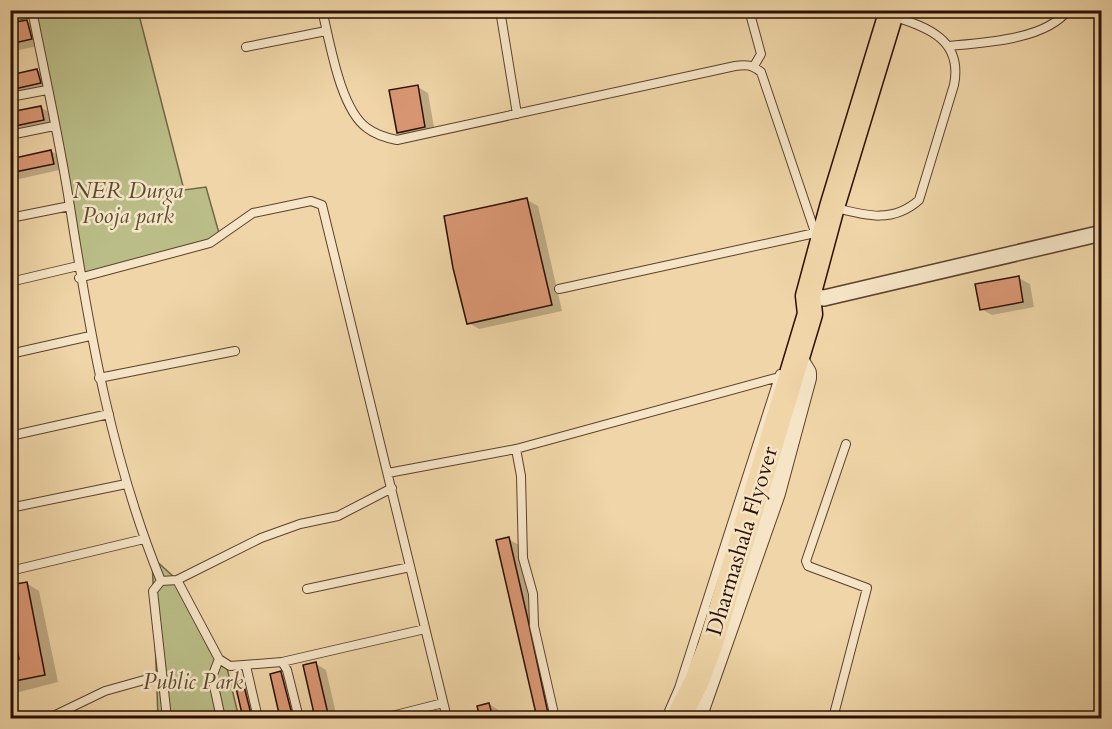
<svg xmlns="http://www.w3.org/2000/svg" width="1112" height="729" font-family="Cardo,serif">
<rect width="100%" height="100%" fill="#efd5a7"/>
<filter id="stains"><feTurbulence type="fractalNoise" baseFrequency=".00333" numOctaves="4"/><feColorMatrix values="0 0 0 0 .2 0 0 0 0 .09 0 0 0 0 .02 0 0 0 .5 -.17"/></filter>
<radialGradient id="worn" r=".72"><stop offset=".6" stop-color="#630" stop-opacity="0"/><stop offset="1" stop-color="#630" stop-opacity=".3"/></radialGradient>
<path fill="#babd87" stroke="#726645" stroke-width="1.5" d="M 35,11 L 138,11 L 184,190 L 206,187 L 219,233 L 210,243 L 79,275 Z
M 152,557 L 175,578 L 210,651 L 227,668 L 239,718 L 158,718 Z"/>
<path fill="#0003" d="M 10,10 L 36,10 L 37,14 L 19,17 L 15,23 L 27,21 L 38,28 L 42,45 L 10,52 Z
M 37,70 L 48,77 L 51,89 L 10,97 L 10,76 Z
M 418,87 L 428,93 L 435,133 L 409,138 L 398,132 Z
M 40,107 L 51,113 L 54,125 L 10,135 L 10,114 Z
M 51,151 L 61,157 L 64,169 L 10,181 L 10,160 Z
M 527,200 L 538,206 L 562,311 L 479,329 L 469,323 Z
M 1019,278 L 1030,284 L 1034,307 L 992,315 L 981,309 Z
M 508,539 L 519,545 L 559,718 L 539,718 L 498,541 Z
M 26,583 L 39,591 L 58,682 L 11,694 L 20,718 L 10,718 L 10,663 L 21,660 Z
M 316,664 L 326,670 L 337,718 L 317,718 L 305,666 Z
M 281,674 L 292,680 L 301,718 L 282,718 L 272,675 Z
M 244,688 L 255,694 L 262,718 L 244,718 L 237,689 Z
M 489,704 L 500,711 L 502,718 L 481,718 L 478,707 Z"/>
<path fill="#da9774" stroke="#2a0f03" stroke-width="1.5" d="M 27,20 L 32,39 L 10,44 L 10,23 Z
M 37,69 L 41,83 L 10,90 L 10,75 Z
M 418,85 L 425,127 L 397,133 L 389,90 Z
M 41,106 L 44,120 L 10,127 L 10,112 Z
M 51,150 L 54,164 L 10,173 L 10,159 Z
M 527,198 L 552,305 L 467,324 L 453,268 L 444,216 Z
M 1019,276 L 1023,302 L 980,310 L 975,284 Z
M 509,537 L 528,620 L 549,718 L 537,718 L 496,540 Z
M 27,582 L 45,675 L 10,682 L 10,661 L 19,659 L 10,615 L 10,585 Z
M 316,662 L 329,718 L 315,718 L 303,665 Z
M 281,671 L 281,672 L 293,718 L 280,718 L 270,674 Z
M 244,686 L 252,718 L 243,718 L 236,688 Z
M 489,703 L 493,718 L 480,718 L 477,706 Z"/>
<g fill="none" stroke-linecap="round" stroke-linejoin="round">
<defs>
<path id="service" d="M 32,10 C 45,76 60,141 70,207 C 90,335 112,461 161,581 L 177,580 L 219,659 L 230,666 L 282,662 L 287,670 L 299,718
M 322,10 C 330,42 340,109 367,128 C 376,135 387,138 397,140 L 735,66 C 747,64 752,65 761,72 L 817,238
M 500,10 L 517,114
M 749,10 L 761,54 L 754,66
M 10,17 L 32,13
M 948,46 C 982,43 1046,40 1068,10
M 246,47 L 326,31
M 10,97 L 47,90
M 10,135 L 54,126
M 836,208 C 867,216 893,223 919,200 L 954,85 C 963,40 928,27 892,16
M 10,218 L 70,206
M 79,278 L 210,243 L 253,213 L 311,201 L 322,205 L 447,718
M 10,282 L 78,266
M 559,289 L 815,233
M 10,354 L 90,336
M 99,378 L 235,351
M 10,436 L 109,414
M 516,449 L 521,476 L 523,558 L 533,594 L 534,626 L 555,718
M 388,473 L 516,449 L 779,377
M 10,508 L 126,484
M 10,571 L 144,539
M 177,580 L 261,538 L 300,524 L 338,516 L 392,488
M 161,581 L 153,591 L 167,718
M 307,589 L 410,567
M 219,659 L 212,677 L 221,718
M 282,662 L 425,629
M 246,666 L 258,718
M 49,718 L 105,691 L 162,675
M 384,718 L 443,703
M 666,718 L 679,688 L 780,374
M 833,718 L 867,588 L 808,566 L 806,561 L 846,444"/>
<path id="minor" d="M 808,296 L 824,298 L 1102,233"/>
<path id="tertiary" d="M 696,718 L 775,493 L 806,378 L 806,373 L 798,360"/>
<path id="primary" d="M 678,718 L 696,683 L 710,646 L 810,314 L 808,296 L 832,207 L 892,10"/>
</defs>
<use href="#service" stroke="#5b402c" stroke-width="10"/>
<use href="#minor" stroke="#5b402c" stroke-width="18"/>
<use href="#tertiary" stroke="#5b402c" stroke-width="22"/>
<use href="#primary" stroke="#2a0f03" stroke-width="27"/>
<use href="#service" stroke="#f5e4c6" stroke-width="8"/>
<use href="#minor" stroke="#f5e4c6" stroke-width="15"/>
<use href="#tertiary" stroke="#f5e4c6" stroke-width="20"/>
<use href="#primary" stroke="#efd5a7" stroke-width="24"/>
</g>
<g text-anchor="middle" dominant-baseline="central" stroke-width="5" stroke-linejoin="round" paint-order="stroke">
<g font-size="22" font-style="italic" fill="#5c4c31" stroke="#f5e4c6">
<text x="128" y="191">NER Durga<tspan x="128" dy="25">Pooja park</tspan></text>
<text x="193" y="682">Public Park</text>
</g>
<g font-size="22" fill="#2a0f03" stroke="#f5e4c6">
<text transform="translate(742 541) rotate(-73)">Dharmashala Flyover</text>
</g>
</g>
<rect width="1112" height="729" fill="none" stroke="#efd5a7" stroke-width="36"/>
<rect x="12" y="12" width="1088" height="705" fill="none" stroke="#2a0f03" stroke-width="3"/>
<rect x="18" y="18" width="1076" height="693" fill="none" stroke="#2a0f03" stroke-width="1.5"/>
<rect width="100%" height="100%" filter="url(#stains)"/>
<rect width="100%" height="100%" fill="url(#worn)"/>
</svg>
